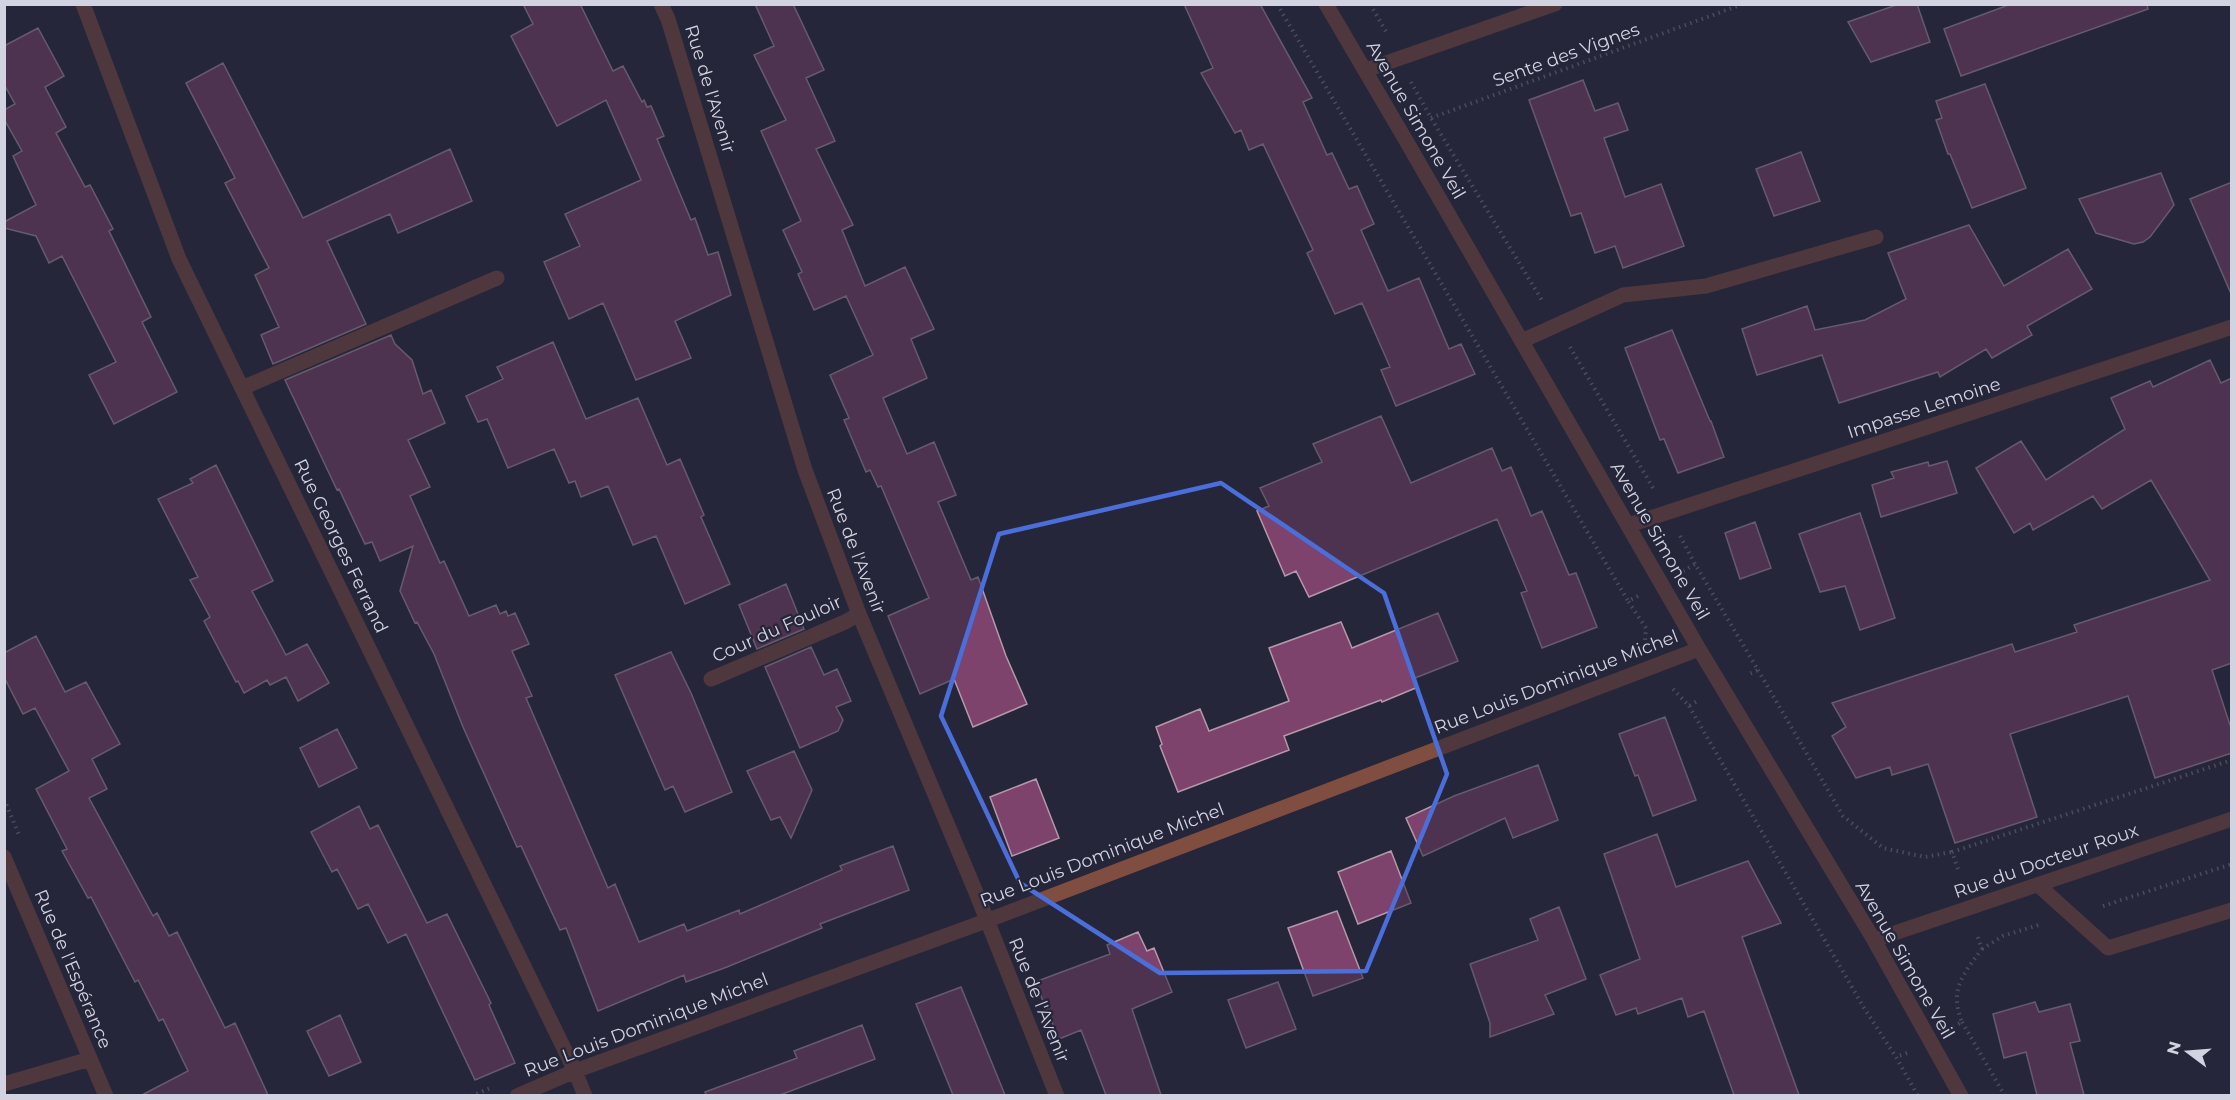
<svg xmlns="http://www.w3.org/2000/svg" width="2236" height="1100" font-family="Montserrat,sans-serif">
<rect width="100%" height="100%" fill="#26263b"/>
<path fill="#7d436c" stroke="#b399aa" stroke-width="1.5" d="M 523,4 L 580,4 L 613,71 L 623,66 L 642,102 L 644,100 L 647,107 L 651,106 L 664,136 L 657,139 L 691,220 L 695,218 L 708,255 L 718,252 L 731,295 L 675,321 L 691,358 L 636,380 L 603,303 L 569,319 L 544,262 L 580,246 L 565,214 L 641,180 L 606,100 L 557,126 L 511,36 L 533,24 Z
M 755,4 L 793,4 L 824,70 L 806,78 L 835,141 L 816,149 L 853,225 L 842,230 L 865,286 L 905,267 L 934,329 L 911,339 L 927,378 L 883,398 L 907,454 L 934,442 L 956,495 L 938,502 L 971,580 L 978,577 L 1006,656 L 1027,704 L 973,727 L 954,679 L 920,694 L 888,616 L 929,598 L 881,486 L 878,487 L 870,470 L 866,472 L 844,420 L 849,418 L 830,375 L 873,355 L 846,296 L 814,310 L 798,274 L 802,272 L 783,230 L 801,221 L 761,131 L 786,120 L 754,55 L 774,46 Z
M 1184,4 L 1260,4 L 1312,98 L 1303,102 L 1327,155 L 1332,153 L 1349,189 L 1357,186 L 1374,224 L 1361,230 L 1388,291 L 1419,278 L 1449,349 L 1461,344 L 1475,374 L 1396,406 L 1381,370 L 1390,367 L 1362,303 L 1335,314 L 1307,253 L 1313,250 L 1263,144 L 1249,150 L 1241,130 L 1235,133 L 1201,73 L 1213,68 Z
M 1899,4 L 1917,4 L 1930,42 L 1871,62 L 1848,22 Z
M 2011,4 L 2147,4 L 2148,9 L 1961,76 L 1944,29 Z
M 38,28 L 64,76 L 45,87 L 66,127 L 56,133 L 85,187 L 90,185 L 113,229 L 109,231 L 151,317 L 142,322 L 177,392 L 114,424 L 89,375 L 116,362 L 62,256 L 49,263 L 36,236 L 4,228 L 4,222 L 36,205 L 13,156 L 22,151 L 4,119 L 4,110 L 15,104 L 4,84 L 4,46 Z
M 223,63 L 303,218 L 450,149 L 472,201 L 398,233 L 390,214 L 327,241 L 366,324 L 273,364 L 261,335 L 279,327 L 255,275 L 269,268 L 225,183 L 235,178 L 186,83 Z
M 1583,80 L 1595,111 L 1618,103 L 1628,130 L 1604,138 L 1625,197 L 1661,184 L 1684,246 L 1623,268 L 1615,246 L 1595,253 L 1581,213 L 1571,216 L 1529,100 Z
M 1985,84 L 2026,188 L 1972,208 L 1950,154 L 1948,154 L 1936,120 L 1942,118 L 1936,101 Z
M 1801,152 L 1820,201 L 1774,216 L 1756,169 Z
M 2161,173 L 2174,205 L 2150,237 L 2143,242 L 2134,244 L 2096,233 L 2079,199 Z
M 2232,182 L 2232,296 L 2190,199 Z
M 1969,225 L 2004,286 L 2068,249 L 2092,289 L 2027,326 L 2032,335 L 1992,358 L 1986,349 L 1940,377 L 1938,372 L 1839,403 L 1822,355 L 1757,375 L 1742,329 L 1807,306 L 1815,330 L 1865,320 L 1906,299 L 1888,253 Z
M 1672,330 L 1710,421 L 1711,421 L 1724,457 L 1678,473 L 1664,439 L 1660,440 L 1625,348 Z
M 391,335 L 395,344 L 412,360 L 423,394 L 431,390 L 445,423 L 408,440 L 430,487 L 410,496 L 440,563 L 444,561 L 469,616 L 496,605 L 500,614 L 506,611 L 508,616 L 515,613 L 529,644 L 512,651 L 532,696 L 526,698 L 608,888 L 615,884 L 639,942 L 684,924 L 687,931 L 739,910 L 740,914 L 842,870 L 840,866 L 893,846 L 909,890 L 820,924 L 822,928 L 727,967 L 686,982 L 684,975 L 598,1011 L 566,928 L 560,930 L 521,846 L 517,847 L 463,727 L 434,654 L 417,622 L 415,623 L 400,591 L 413,546 L 380,561 L 372,542 L 365,544 L 339,489 L 337,490 L 285,380 Z
M 553,342 L 586,419 L 638,398 L 667,465 L 680,459 L 704,515 L 701,517 L 730,584 L 685,604 L 656,536 L 633,545 L 608,486 L 581,497 L 575,481 L 569,483 L 554,449 L 508,468 L 487,419 L 478,422 L 466,396 L 503,379 L 497,367 Z
M 2210,360 L 2221,383 L 2232,378 L 2232,663 L 2212,670 L 2232,731 L 2232,753 L 2155,778 L 2128,696 L 2010,734 L 2037,817 L 1955,843 L 1928,764 L 1892,775 L 1890,767 L 1856,778 L 1832,736 L 1846,727 L 1832,703 L 2012,644 L 2015,652 L 2077,632 L 2074,625 L 2210,580 L 2151,480 L 2102,509 L 2093,496 L 2033,530 L 2030,523 L 2014,533 L 1976,468 L 2021,441 L 2046,480 L 2125,429 L 2111,398 L 2150,381 L 2153,387 Z
M 1381,416 L 1411,483 L 1492,448 L 1502,471 L 1511,467 L 1531,516 L 1542,511 L 1569,575 L 1576,573 L 1597,627 L 1542,648 L 1521,593 L 1527,591 L 1497,519 L 1309,597 L 1296,571 L 1285,576 L 1257,511 L 1269,506 L 1260,488 L 1322,462 L 1313,444 Z
M 1947,461 L 1957,493 L 1881,517 L 1872,485 L 1894,478 L 1891,472 L 1928,462 L 1929,466 Z
M 216,465 L 273,581 L 252,591 L 286,655 L 307,644 L 329,683 L 298,701 L 286,677 L 270,685 L 267,680 L 244,693 L 238,681 L 236,682 L 204,621 L 210,617 L 190,580 L 198,577 L 158,499 L 193,483 L 190,479 Z
M 1860,513 L 1895,618 L 1860,630 L 1845,586 L 1820,592 L 1799,534 Z
M 1755,522 L 1771,568 L 1740,579 L 1725,533 Z
M 786,584 L 804,629 L 757,649 L 739,605 Z
M 1438,613 L 1458,661 L 1415,678 L 1418,687 L 1382,702 L 1381,700 L 1284,736 L 1289,750 L 1178,792 L 1160,746 L 1162,744 L 1156,727 L 1200,709 L 1209,731 L 1289,701 L 1269,648 L 1341,622 L 1352,648 Z
M 36,636 L 65,692 L 86,682 L 120,744 L 92,759 L 107,789 L 89,798 L 153,916 L 157,913 L 169,936 L 177,932 L 225,1028 L 235,1023 L 268,1095 L 142,1095 L 188,1071 L 163,1019 L 159,1021 L 138,980 L 135,982 L 91,897 L 88,898 L 62,851 L 67,849 L 36,789 L 69,771 L 35,708 L 23,714 L 4,677 L 4,653 Z
M 811,647 L 824,675 L 837,669 L 851,701 L 836,707 L 843,720 L 838,731 L 800,748 L 765,667 Z
M 671,652 L 691,693 L 732,792 L 685,812 L 673,786 L 665,790 L 615,675 Z
M 1665,717 L 1696,800 L 1653,816 L 1638,775 L 1635,776 L 1619,734 Z
M 337,729 L 357,768 L 319,787 L 300,748 Z
M 794,751 L 812,790 L 791,838 L 780,817 L 771,820 L 747,771 Z
M 1538,765 L 1558,820 L 1513,838 L 1505,818 L 1423,856 L 1406,818 L 1454,796 Z
M 1036,779 L 1059,838 L 1012,856 L 990,797 Z
M 359,806 L 370,829 L 378,825 L 427,923 L 447,914 L 491,1003 L 489,1005 L 515,1063 L 475,1080 L 406,934 L 388,943 L 368,904 L 358,909 L 337,869 L 332,872 L 311,832 Z
M 1657,834 L 1676,887 L 1748,861 L 1781,923 L 1742,937 L 1799,1095 L 1734,1095 L 1704,1011 L 1688,1017 L 1682,998 L 1638,1014 L 1636,1008 L 1616,1015 L 1600,975 L 1640,959 L 1604,854 Z
M 1391,851 L 1411,903 L 1358,924 L 1338,872 Z
M 1559,907 L 1586,979 L 1545,995 L 1554,1014 L 1490,1037 L 1490,1023 L 1470,964 L 1538,940 L 1530,919 Z
M 1337,911 L 1363,978 L 1313,996 L 1288,928 Z
M 1138,932 L 1147,951 L 1154,948 L 1172,992 L 1132,1009 L 1161,1095 L 1106,1095 L 1081,1030 L 1059,1039 L 1035,982 L 1110,954 L 1107,945 Z
M 1278,982 L 1296,1029 L 1246,1048 L 1228,1000 Z
M 961,987 L 1005,1095 L 953,1095 L 916,1004 Z
M 2035,1002 L 2039,1012 L 2070,1004 L 2080,1041 L 2070,1043 L 2084,1095 L 2037,1095 L 2026,1052 L 2004,1058 L 1993,1014 Z
M 340,1015 L 361,1062 L 329,1076 L 307,1031 Z
M 862,1025 L 875,1059 L 780,1095 L 706,1095 L 705,1092 L 797,1058 L 794,1051 Z"/>
<g fill="none" stroke-linecap="round" stroke-linejoin="round">
<path stroke="#78798a" stroke-width="4" stroke-dasharray="1.5 4.5" stroke-linecap="butt" d="M 1277,4 L 1628,601
M 1370,4 L 1388,35
M 1411,82 L 1431,118 L 1543,302
M 1431,118 L 1743,4
M 1570,347 L 1653,488
M 1680,536 L 1695,564
M 1683,571 L 1695,564 L 1758,670 L 1747,675
M 1638,596 L 1628,601 L 1646,628 L 1645,640
M 1758,670 L 1843,816 L 1883,848 L 1925,857 L 1952,852
M 1673,689 L 1689,706 L 1699,700
M 1689,706 L 1864,1008 L 1896,1057
M 4,799 L 19,835
M 1958,869 L 1952,852 L 2232,760
M 2103,906 L 2232,864
M 1982,949 L 2003,936 L 2042,924
M 1962,1022 L 2005,1096
M 1953,1027 L 1962,1022 C 1949,990 1963,974 1982,949 L 1977,935
M 1907,1053 L 1896,1057 L 1918,1096
M 471,1096 L 493,1087"/>
<path stroke="#7f4e40" stroke-width="15" d="M 83,4 L 179,259 L 575,1071 L 585,1096
M 661,4 L 668,19 L 805,470 L 859,614 L 975,890 L 1057,1096
M 1326,4 L 1408,144 L 1699,649 L 1874,940 L 1961,1096
M 1366,70 L 1555,4
M 1522,341 L 1623,295 L 1706,286 L 1876,237
M 242,388 L 497,278
M 1629,525 L 2232,327
M 711,679 L 845,622 L 859,614
M 4,857 L 106,1096
M 2038,885 L 2108,948 L 2232,910
M 1874,940 L 2232,819
M 4,1084 L 90,1059
M 517,1096 L 575,1071 L 986,921 L 1699,649"/>
</g>
<path d="M0 0H2236V1100H0ZM 1221,483 L 1384,593 L 1447,774 L 1366,971 L 1160,973 L 1020,883 L 941,716 L 999,534 Z" fill="#26263b" fill-opacity=".55" fill-rule="evenodd"/>
<path fill="none" stroke="#4a6fda" stroke-width="4.5" stroke-linejoin="round" d="M 1221,483 L 1384,593 L 1447,774 L 1366,971 L 1160,973 L 1020,883 L 941,716 L 999,534 Z"/>
<g text-anchor="middle" dominant-baseline="central" stroke-width="4.5" stroke-linejoin="round" paint-order="stroke">
<g font-size="18" fill="#d2d3e0" stroke="#26263b">
<text transform="translate(1566 55) rotate(-20)">Sente des Vignes</text>
<text transform="translate(710 89) rotate(73)">Rue de l'Avenir</text>
<text transform="translate(1416 120) rotate(60)">Avenue Simone Veil</text>
<text transform="translate(1924 408) rotate(-18)">Impasse Lemoine</text>
<text transform="translate(1660 541) rotate(60)">Avenue Simone Veil</text>
<text transform="translate(341 546) rotate(64)">Rue Georges Ferrand</text>
<text transform="translate(856 551) rotate(69)">Rue de l'Avenir</text>
<text transform="translate(777 629) rotate(-24)">Cour du Fouloir</text>
<text transform="translate(1556 682) rotate(-21)">Rue Louis Dominique Michel</text>
<text transform="translate(1102 855) rotate(-21)">Rue Louis Dominique Michel</text>
<text transform="translate(2046 861) rotate(-19)">Rue du Docteur Roux</text>
<text transform="translate(1905 960) rotate(60)">Avenue Simone Veil</text>
<text transform="translate(73 969) rotate(67)">Rue de l'Espérance</text>
<text transform="translate(1039 1000) rotate(68)">Rue de l'Avenir</text>
<text transform="translate(646 1025) rotate(-21)">Rue Louis Dominique Michel</text>
</g>
</g>
<rect width="2236" height="1100" fill="none" stroke="#d2d3e0" stroke-width="12"/>
<g transform="translate(2188 1052) rotate(286)" stroke="#26263b" stroke-width="4.5" paint-order="stroke">
<path d="M0-4.5L10 22L0 15L-10 22Z" fill="#d2d3e0"/>
<text y="-9" font-size="16" font-weight="bold" text-anchor="middle" fill="#d2d3e0">N</text>
</g>
</svg>
